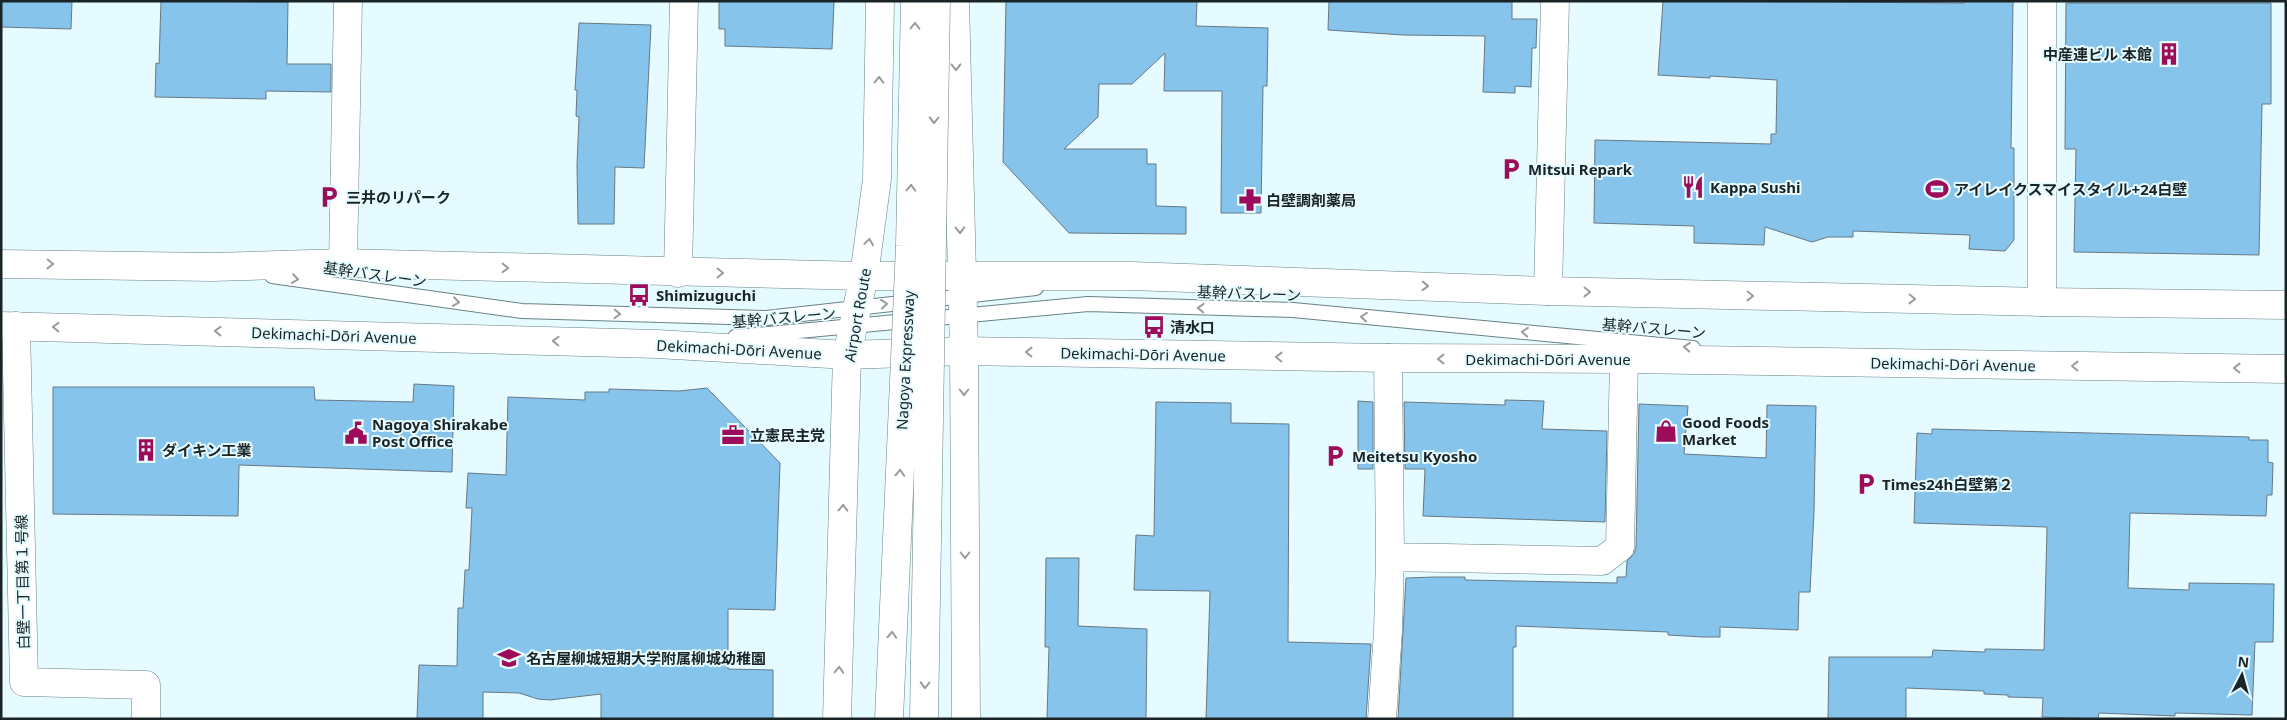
<svg xmlns="http://www.w3.org/2000/svg" width="2287" height="720" font-family="'Noto Sans','Noto Sans JP',sans-serif">
<rect width="100%" height="100%" fill="#e5fbff"/>
<path fill="#87c4eb" stroke="#667885" d="M 1,1 L 72,1 L 71,29 L 1,27 Z
M 161,1 L 288,2 L 287,64 L 331,64 L 331,92 L 266,91 L 266,99 L 155,97 L 156,63 L 159,64 Z
M 719,1 L 834,1 L 832,49 L 725,46 L 725,29 L 719,29 Z
M 1006,1 L 1197,1 L 1196,26 L 1268,28 L 1267,86 L 1263,86 L 1261,213 L 1221,213 L 1222,91 L 1164,91 L 1165,53 L 1132,84 L 1099,84 L 1098,117 L 1064,149 L 1147,149 L 1147,164 L 1156,164 L 1156,206 L 1186,207 L 1186,234 L 1069,233 L 1003,162 Z
M 1329,1 L 1512,1 L 1512,19 L 1537,19 L 1536,48 L 1532,48 L 1531,87 L 1515,86 L 1515,93 L 1483,92 L 1485,36 L 1403,35 L 1328,30 Z
M 1663,1 L 1964,3 L 1965,1 L 2013,1 L 2011,148 L 2014,148 L 2014,240 L 2005,251 L 1969,249 L 1970,235 L 1853,231 L 1853,237 L 1828,237 L 1812,242 L 1765,227 L 1764,245 L 1694,243 L 1694,226 L 1594,223 L 1595,140 L 1771,144 L 1771,134 L 1776,134 L 1777,80 L 1710,76 L 1710,78 L 1658,75 Z
M 2066,3 L 2271,3 L 2271,104 L 2262,104 L 2259,255 L 2074,252 L 2076,149 L 2065,149 Z
M 579,23 L 651,25 L 644,168 L 615,167 L 614,224 L 578,224 L 577,165 L 579,117 L 576,116 L 577,90 L 575,90 Z
M 414,384 L 454,386 L 452,472 L 239,465 L 238,516 L 53,514 L 53,387 L 314,387 L 315,400 L 413,402 Z
M 707,388 L 780,463 L 775,610 L 728,609 L 728,669 L 773,670 L 773,719 L 601,719 L 601,694 L 550,700 L 538,699 L 519,693 L 483,692 L 483,719 L 417,719 L 419,665 L 457,666 L 458,608 L 463,608 L 465,570 L 469,570 L 472,508 L 466,508 L 468,473 L 506,475 L 508,397 L 585,400 L 585,392 L 609,392 L 609,389 L 679,391 Z
M 1505,400 L 1544,401 L 1542,429 L 1607,431 L 1605,522 L 1423,516 L 1425,469 L 1405,469 L 1404,402 L 1505,405 Z
M 1358,401 L 1373,402 L 1373,469 L 1358,469 Z
M 1156,402 L 1231,403 L 1231,423 L 1289,424 L 1288,642 L 1371,644 L 1366,719 L 1206,719 L 1210,591 L 1134,590 L 1136,535 L 1154,536 Z
M 1639,404 L 1688,406 L 1684,454 L 1766,458 L 1767,405 L 1816,406 L 1814,512 L 1810,592 L 1799,592 L 1798,630 L 1720,627 L 1720,637 L 1703,637 L 1668,635 L 1668,632 L 1516,626 L 1516,647 L 1513,647 L 1513,719 L 1398,719 L 1406,578 L 1434,577 L 1465,577 L 1465,580 L 1617,583 L 1617,577 L 1626,577 L 1627,561 L 1634,554 L 1636,547 Z
M 1932,429 L 2249,437 L 2249,440 L 2268,440 L 2268,462 L 2273,463 L 2272,495 L 2267,495 L 2266,516 L 2130,513 L 2128,588 L 2189,590 L 2189,583 L 2274,584 L 2273,642 L 2255,642 L 2252,715 L 2175,713 L 2175,716 L 2099,713 L 2098,719 L 2042,717 L 2043,698 L 2008,697 L 2008,695 L 1984,694 L 1984,691 L 1906,688 L 1906,719 L 1828,719 L 1829,657 L 1932,657 L 1933,650 L 1985,652 L 1985,649 L 2044,650 L 2047,527 L 1914,523 L 1917,433 L 1932,434 Z
M 1046,558 L 1079,558 L 1078,626 L 1147,629 L 1146,719 L 1047,719 L 1049,647 L 1045,647 Z"/>
<g fill="none" stroke-linecap="round" stroke-linejoin="round">
<defs>
<path id="service" d="M 272,276 L 522,311 L 766,318 L 1036,288
M 735,337 L 1088,304 L 1293,310 L 1693,348"/>
<path id="minor" d="M 343,263 L 348,1
M 678,273 L 684,1
M 1548,291 L 1555,1
M 2042,302 L 2042,1
M 16,326 L 24,682 L 146,685 L 146,719
M 1390,557 L 1602,561 L 1620,547 L 1624,359
M 1382,719 L 1388,631 L 1390,557 L 1388,358"/>
<path id="secondary" d="M 1,264 L 212,267 L 343,263 L 864,276 L 1131,276 L 1548,291 L 2042,302 L 2286,305
M 1,326 L 657,344 L 847,355 L 964,351 L 1388,358 L 1624,359 L 2286,369"/>
<path id="trunk" d="M 955,1 L 964,351 L 966,719
M 837,719 L 847,355 L 864,276 L 877,179 L 880,1"/>
</defs>
<use href="#service" stroke="#688185" stroke-width="16"/>
<use href="#minor" stroke="#688185" stroke-width="29"/>
<use href="#secondary" stroke="#688185" stroke-width="29"/>
<use href="#trunk" stroke="#688185" stroke-width="29"/>
<use href="#service" stroke="#fff" stroke-width="14"/>
<use href="#minor" stroke="#fff" stroke-width="28"/>
<use href="#secondary" stroke="#fff" stroke-width="28"/>
<use href="#trunk" stroke="#fff" stroke-width="28"/>
<defs>
<path id="motorway-bridge" d="M 889,719 L 910,246 L 915,1
M 924,719 L 936,1"/>
</defs>
<use href="#motorway-bridge" stroke="#688185" stroke-width="29" stroke-linecap="butt"/>
<use href="#motorway-bridge" stroke="#fff" stroke-width="28"/>
</g>
<defs><path id="oneway-chevron" d="M-2-3.5L2.5 0L-2 3.5" fill="none" stroke-width="1.6" stroke-linecap="round" stroke-linejoin="round" transform="scale(1.25)"/></defs>
<g stroke="#989c9d">
<use href="#oneway-chevron" transform="translate(915 26) rotate(-89)"/>
<use href="#oneway-chevron" transform="translate(956 67) rotate(89)"/>
<use href="#oneway-chevron" transform="translate(879 80) rotate(-89)"/>
<use href="#oneway-chevron" transform="translate(934 120) rotate(91)"/>
<use href="#oneway-chevron" transform="translate(911 188) rotate(-89)"/>
<use href="#oneway-chevron" transform="translate(960 230) rotate(89)"/>
<use href="#oneway-chevron" transform="translate(869 242) rotate(-82)"/>
<use href="#oneway-chevron" transform="translate(50 264) rotate(1)"/>
<use href="#oneway-chevron" transform="translate(505 268) rotate(2)"/>
<use href="#oneway-chevron" transform="translate(720 273) rotate(1)"/>
<use href="#oneway-chevron" transform="translate(295 279) rotate(8)"/>
<use href="#oneway-chevron" transform="translate(1425 286) rotate(2)"/>
<use href="#oneway-chevron" transform="translate(1587 292) rotate(1)"/>
<use href="#oneway-chevron" transform="translate(1750 296) rotate(1)"/>
<use href="#oneway-chevron" transform="translate(1912 299) rotate(1)"/>
<use href="#oneway-chevron" transform="translate(456 302) rotate(8)"/>
<use href="#oneway-chevron" transform="translate(884 304) rotate(-5)"/>
<use href="#oneway-chevron" transform="translate(1201 308) rotate(-178)"/>
<use href="#oneway-chevron" transform="translate(617 314) rotate(2)"/>
<use href="#oneway-chevron" transform="translate(1364 317) rotate(-175)"/>
<use href="#oneway-chevron" transform="translate(56 327) rotate(-178)"/>
<use href="#oneway-chevron" transform="translate(218 331) rotate(-178)"/>
<use href="#oneway-chevron" transform="translate(1525 332) rotate(-175)"/>
<use href="#oneway-chevron" transform="translate(556 341) rotate(-178)"/>
<use href="#oneway-chevron" transform="translate(1687 347) rotate(-175)"/>
<use href="#oneway-chevron" transform="translate(1029 352) rotate(-179)"/>
<use href="#oneway-chevron" transform="translate(1279 357) rotate(-179)"/>
<use href="#oneway-chevron" transform="translate(1441 359) rotate(-180)"/>
<use href="#oneway-chevron" transform="translate(2075 366) rotate(-179)"/>
<use href="#oneway-chevron" transform="translate(2237 368) rotate(-179)"/>
<use href="#oneway-chevron" transform="translate(964 392) rotate(90)"/>
<use href="#oneway-chevron" transform="translate(900 473) rotate(-87)"/>
<use href="#oneway-chevron" transform="translate(843 508) rotate(-88)"/>
<use href="#oneway-chevron" transform="translate(965 555) rotate(90)"/>
<use href="#oneway-chevron" transform="translate(892 635) rotate(-87)"/>
<use href="#oneway-chevron" transform="translate(839 670) rotate(-88)"/>
<use href="#oneway-chevron" transform="translate(925 685) rotate(91)"/>
</g>
<defs>
<symbol id="building-bare" viewBox="-9 -9 18 18"><path d="M-4-6H4V6H1V3H-1V6H-4ZM-2.5-4.3h1.7v1.8h-1.7ZM.8-4.3h1.7v1.8H.8ZM-2.5-1h1.7V.8h-1.7ZM.8-1h1.7V.8H.8Z" fill="#9c0c5a" stroke="#e5fbff" stroke-width="2.5" paint-order="stroke"/></symbol>
<symbol id="parking-bare" viewBox="-9 -9 18 18"><path d="M-3.5-5.5H1a3.5 3.5 0 0 1 0 7H-1V5.5H-3.5ZM-1-3.4V-.6H.8a1.4 1.4 0 0 0 0-2.8Z" fill="#9c0c5a" stroke="#e5fbff" stroke-width="2.5" paint-order="stroke"/></symbol>
<symbol id="restaurant-bare" viewBox="-9 -9 18 18"><path d="M-5-6h1v4h1v-4h1v4h1v-4h1v5L-1.5 .5V6h-2V.5L-5-1ZM5-6V6H3V1.5H1.5Q1.5-4 5-6Z" fill="#9c0c5a" stroke="#e5fbff" stroke-width="2.5" paint-order="stroke"/></symbol>
<symbol id="stadium-bare" viewBox="-9 -9 18 18"><path d="M0-5a6.5 5 0 1 0 0 10a6.5 5 0 1 0 0-10ZM-3.5-1.8h7v3.6h-7Z" fill="#9c0c5a" stroke="#e5fbff" stroke-width="2.5" paint-order="stroke"/></symbol>
<symbol id="pharmacy-bare" viewBox="-9 -9 18 18"><path d="M-2-6h4v4h4v4h-4v4h-4v-4h-4v-4h4Z" fill="#9c0c5a" stroke="#e5fbff" stroke-width="2.5" paint-order="stroke"/></symbol>
<symbol id="bus-bare" viewBox="-9 -9 18 18"><path d="M-5-6H5V4H4V6H2V4H-2V6H-4V4H-5ZM-3.5-4V0h7V-4ZM-3.5 1.2v1.5H-2V1.2ZM2 1.2v1.5H3.5V1.2Z" fill="#9c0c5a" stroke="#e5fbff" stroke-width="2.5" paint-order="stroke"/></symbol>
<symbol id="shop-bare" viewBox="-9 -9 18 18"><path d="M-5-2.5h2.3a2.7 3.5 0 0 1 5.4 0H5L5.5 6h-11ZM-1.5-2.5h3a1.5 2.3 0 0 0-3 0Z" fill="#9c0c5a" stroke="#e5fbff" stroke-width="2.5" paint-order="stroke"/></symbol>
<symbol id="civic-bare" viewBox="-9 -9 18 18"><path d="M-.6-6.5H3V-4.5H.6V-3L4-1V1h2V6H-6V1h2V-1L-.6-3ZM-1.2 2.5V6h2.4V2.5Z" fill="#9c0c5a" stroke="#e5fbff" stroke-width="2.5" paint-order="stroke"/></symbol>
<symbol id="office-bare" viewBox="-9 -9 18 18"><path d="M-6-3h4V-5.5h4V-3h4V5H-6ZM-1-4.5V-3h2v-1.5ZM-6 0V1H6V0Z" fill="#9c0c5a" stroke="#e5fbff" stroke-width="2.5" paint-order="stroke"/></symbol>
<symbol id="school-bare" viewBox="-9 -9 18 18"><path d="M0-5L7-2L0 1L-7-2ZM-4 1L0 2.5L4 1V4Q0 6-4 4Z" fill="#9c0c5a" stroke="#e5fbff" stroke-width="2.5" paint-order="stroke"/></symbol>
</defs>
<g fill-rule="evenodd">
<use href="#building-bare" x="2153" y="38" width="32" height="32"/>
<use href="#parking-bare" x="1495" y="153" width="32" height="32"/>
<use href="#restaurant-bare" x="1677" y="171" width="32" height="32"/>
<use href="#stadium-bare" x="1921" y="173" width="32" height="32"/>
<use href="#parking-bare" x="313" y="181" width="32" height="32"/>
<use href="#pharmacy-bare" x="1234" y="184" width="32" height="32"/>
<use href="#bus-bare" x="623" y="279" width="32" height="32"/>
<use href="#bus-bare" x="1138" y="311" width="32" height="32"/>
<use href="#shop-bare" x="1650" y="415" width="32" height="32"/>
<use href="#civic-bare" x="340" y="417" width="32" height="32"/>
<use href="#office-bare" x="717" y="419" width="32" height="32"/>
<use href="#building-bare" x="130" y="434" width="32" height="32"/>
<use href="#parking-bare" x="1319" y="440" width="32" height="32"/>
<use href="#parking-bare" x="1850" y="468" width="32" height="32"/>
<use href="#school-bare" x="493" y="642" width="32" height="32"/>
</g>
<g text-anchor="middle" dominant-baseline="central" stroke-width="4" stroke-linejoin="round" paint-order="stroke">
<g font-size="15" font-weight="bold" fill="#1a2426" stroke="#e5fbff" text-anchor="start">
<text x="2152" y="54" text-anchor="end">中産連ビル 本館</text>
<text x="1528" y="169">Mitsui Repark</text>
<text x="1710" y="187">Kappa Sushi</text>
<text x="1954" y="189">アイレイクスマイスタイル+24白壁</text>
<text x="346" y="197">三井のリパーク</text>
<text x="1266" y="200">白壁調剤薬局</text>
<text x="656" y="295">Shimizuguchi</text>
<text x="1170" y="327">清水口</text>
<text x="1682" y="422">Good Foods<tspan x="1682" dy="17">Market</tspan></text>
<text x="372" y="424">Nagoya Shirakabe<tspan x="372" dy="17">Post Office</tspan></text>
<text x="750" y="435">立憲民主党</text>
<text x="162" y="450">ダイキン工業</text>
<text x="1352" y="456">Meitetsu Kyosho</text>
<text x="1882" y="484">Times24h白壁第２</text>
<text x="526" y="658">名古屋柳城短期大学附属柳城幼稚園</text>
</g>
<g font-size="15" fill="#1a2426" stroke="#e5fbff">
<text transform="translate(375 274) rotate(8)">基幹バスレーン</text>
<text transform="translate(1249 293) rotate(2)">基幹バスレーン</text>
<text transform="translate(857 315) rotate(-80)">Airport Route</text>
<text transform="translate(784 317) rotate(-5)">基幹バスレーン</text>
<text transform="translate(1654 328) rotate(5)">基幹バスレーン</text>
<text transform="translate(334 335) rotate(2)">Dekimachi-Dōri Avenue</text>
<text transform="translate(739 349) rotate(3)">Dekimachi-Dōri Avenue</text>
<text transform="translate(1143 354) rotate(1)">Dekimachi-Dōri Avenue</text>
<text x="1548" y="359">Dekimachi-Dōri Avenue</text>
<text transform="translate(905 360) rotate(-87)">Nagoya Expressway</text>
<text transform="translate(1953 364) rotate(1)">Dekimachi-Dōri Avenue</text>
<text transform="translate(22 582) rotate(-91)">白壁一丁目第１号線</text>
</g>
</g>
<rect width="2287" height="720" fill="none" stroke="#1a2426" stroke-width="5"/>
<g transform="translate(2242 675) rotate(6)" stroke="#e5fbff" stroke-width="4" paint-order="stroke">
<path d="M0-4L9 19L0 12L-9 19Z" fill="#1a2426"/>
<text y="-8" font-size="14" font-weight="bold" text-anchor="middle" fill="#1a2426">N</text>
</g>
</svg>
